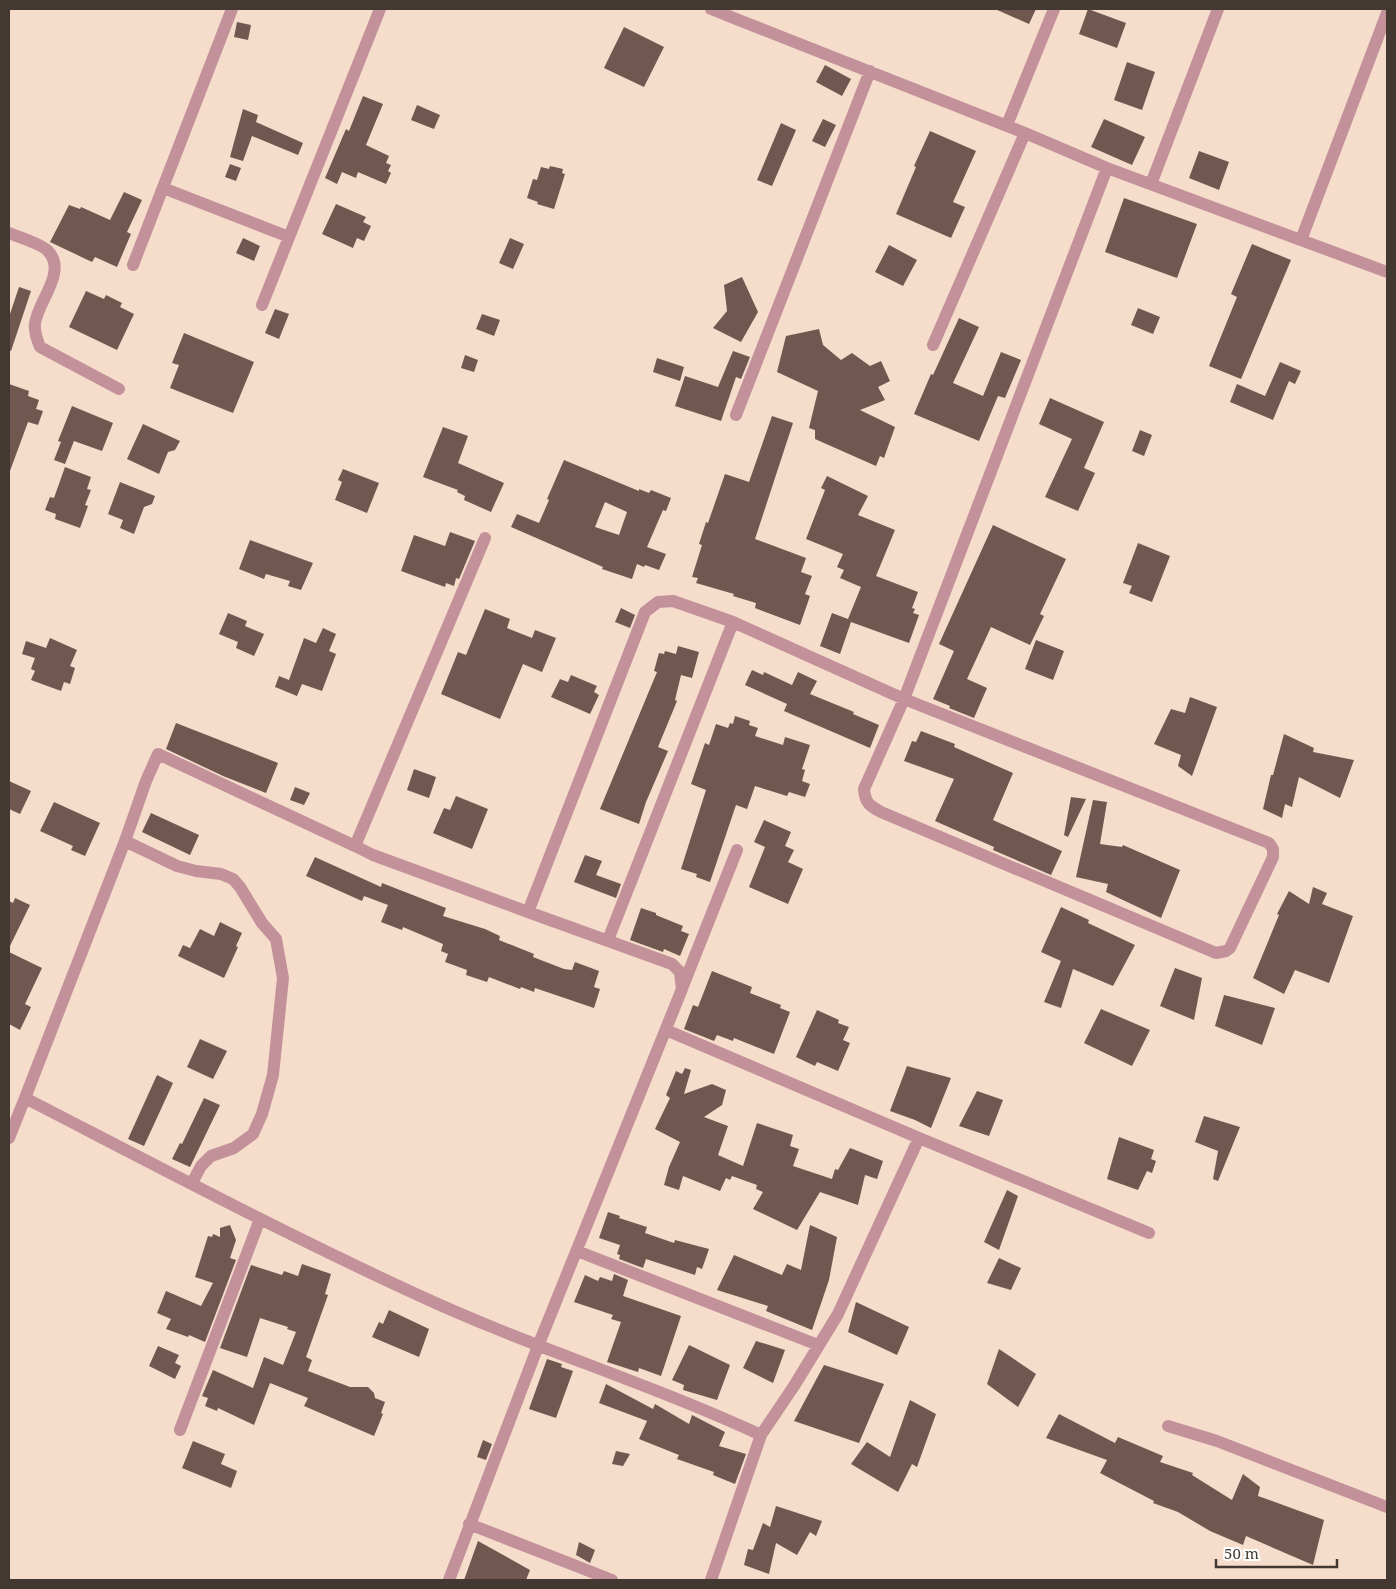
<svg xmlns="http://www.w3.org/2000/svg" width="1396" height="1589" font-family="'Noto Serif',serif">
<rect width="100%" height="100%" fill="#f5dccb"/>
<path fill="#705750" fill-rule="evenodd" d="M 995,9 L 1036,9 L 1029,24 Z
M 1088,9 L 1126,23 L 1117,48 L 1079,34 Z
M 237,22 L 251,25 L 248,40 L 234,37 Z
M 624,27 L 664,47 L 644,87 L 604,68 Z
M 1127,62 L 1155,72 L 1142,110 L 1114,100 Z
M 825,65 L 851,79 L 842,96 L 816,82 Z
M 363,96 L 383,104 L 366,145 L 389,156 L 386,163 L 391,165 L 388,171 L 391,173 L 386,184 L 358,172 L 356,178 L 342,172 L 337,184 L 325,178 L 346,129 L 349,131 Z
M 417,105 L 440,115 L 434,129 L 411,120 Z
M 243,109 L 258,115 L 256,122 L 303,143 L 298,155 L 252,136 L 243,161 L 230,157 Z
M 823,119 L 836,125 L 825,147 L 812,141 Z
M 1104,119 L 1145,137 L 1132,165 L 1091,147 Z
M 781,123 L 796,130 L 772,186 L 757,180 Z
M 930,131 L 976,151 L 953,202 L 965,207 L 951,238 L 896,214 L 916,167 L 914,166 Z
M 1199,151 L 1229,162 L 1219,190 L 1189,178 Z
M 230,164 L 241,168 L 236,181 L 225,177 Z
M 550,166 L 563,169 L 562,173 L 565,174 L 554,209 L 537,204 L 538,202 L 527,198 L 533,179 L 537,180 L 541,167 L 549,169 Z
M 124,192 L 142,200 L 127,232 L 131,234 L 117,267 L 95,257 L 92,262 L 50,242 L 69,205 L 80,209 L 81,207 L 110,220 Z
M 1124,198 L 1197,224 L 1177,278 L 1105,252 Z
M 336,204 L 366,217 L 363,222 L 371,226 L 364,241 L 357,238 L 353,248 L 322,234 Z
M 243,238 L 260,246 L 254,261 L 236,253 Z
M 510,238 L 524,244 L 513,269 L 499,263 Z
M 1252,244 L 1291,260 L 1241,379 L 1209,366 L 1237,297 L 1231,294 Z
M 889,245 L 917,260 L 903,286 L 875,272 Z
M 742,277 L 758,312 L 741,342 L 713,328 L 727,311 L 724,285 Z
M 19,287 L 31,291 L 11,351 L 9,350 L 9,317 Z
M 86,291 L 104,299 L 106,295 L 122,303 L 120,307 L 134,314 L 117,350 L 69,327 Z
M 1138,308 L 1160,317 L 1153,334 L 1131,325 Z
M 275,309 L 289,314 L 279,339 L 265,333 Z
M 482,314 L 500,320 L 494,336 L 476,329 Z
M 959,318 L 979,327 L 953,383 L 983,396 L 1001,352 L 1021,360 L 1005,398 L 998,396 L 979,441 L 914,414 L 931,374 L 933,375 Z
M 819,329 L 823,345 L 841,360 L 852,353 L 870,366 L 881,361 L 890,381 L 878,387 L 885,400 L 860,410 L 895,427 L 884,458 L 880,456 L 876,466 L 815,439 L 815,430 L 809,428 L 818,391 L 777,372 L 786,336 Z
M 184,333 L 254,362 L 233,413 L 170,388 L 179,365 L 172,363 Z
M 733,351 L 750,357 L 741,379 L 736,377 L 721,421 L 675,406 L 685,376 L 718,387 Z
M 465,355 L 478,360 L 474,372 L 461,368 Z
M 657,358 L 684,367 L 680,381 L 653,372 Z
M 1280,362 L 1301,371 L 1295,384 L 1289,381 L 1273,420 L 1230,402 L 1237,384 L 1265,396 Z
M 9,384 L 29,391 L 28,396 L 39,400 L 36,409 L 43,411 L 38,425 L 28,422 L 10,471 Z
M 1050,398 L 1104,422 L 1084,468 L 1095,473 L 1078,511 L 1045,497 L 1072,439 L 1039,424 Z
M 72,406 L 113,423 L 102,451 L 74,441 L 65,464 L 54,460 L 61,442 L 58,441 Z
M 772,416 L 793,423 L 755,539 L 806,558 L 801,572 L 812,576 L 805,594 L 810,596 L 800,625 L 755,608 L 756,603 L 733,596 L 734,594 L 696,583 L 698,578 L 692,577 L 702,545 L 699,544 L 706,522 L 708,523 L 725,474 L 749,482 Z
M 143,424 L 180,441 L 175,450 L 168,452 L 159,474 L 127,459 Z
M 443,427 L 468,436 L 458,463 L 504,483 L 491,512 L 464,500 L 465,496 L 457,492 L 458,490 L 423,477 Z
M 1140,430 L 1152,435 L 1144,456 L 1132,451 Z
M 564,460 L 639,491 L 639,489 L 649,493 L 651,490 L 671,498 L 666,511 L 663,510 L 647,547 L 666,554 L 659,570 L 645,565 L 644,567 L 637,564 L 632,579 L 602,569 L 603,567 L 511,527 L 517,514 L 539,523 L 549,500 L 547,499 ZM 605,502 L 627,512 L 619,535 L 595,527 Z
M 65,467 L 91,477 L 87,489 L 91,490 L 85,505 L 88,506 L 80,528 L 55,519 L 56,514 L 45,510 L 50,497 L 54,498 Z
M 343,469 L 379,483 L 367,513 L 335,500 L 342,482 L 338,480 Z
M 827,476 L 868,496 L 858,515 L 895,530 L 876,576 L 918,592 L 912,608 L 915,609 L 913,613 L 919,615 L 909,643 L 851,622 L 840,654 L 820,646 L 832,613 L 848,619 L 861,587 L 840,578 L 844,570 L 837,567 L 843,554 L 806,539 L 825,490 L 821,488 Z
M 120,482 L 155,496 L 152,504 L 144,507 L 134,534 L 120,528 L 123,520 L 108,514 Z
M 993,525 L 1066,559 L 1040,614 L 1044,616 L 1030,645 L 991,627 L 967,679 L 987,688 L 974,718 L 949,708 L 950,706 L 933,699 L 954,651 L 939,644 Z
M 450,532 L 475,541 L 459,579 L 456,578 L 454,586 L 446,583 L 445,587 L 401,571 L 414,535 L 445,546 Z
M 250,540 L 313,563 L 301,590 L 288,586 L 290,581 L 266,574 L 264,579 L 239,569 Z
M 1138,543 L 1170,556 L 1152,602 L 1129,593 L 1132,586 L 1123,583 Z
M 621,608 L 635,615 L 630,628 L 615,622 Z
M 485,609 L 510,619 L 507,628 L 532,638 L 535,630 L 556,638 L 542,672 L 523,664 L 500,719 L 441,694 L 458,652 L 466,655 Z
M 228,613 L 247,621 L 245,626 L 264,634 L 254,656 L 236,648 L 238,642 L 219,634 Z
M 323,628 L 336,634 L 329,651 L 336,654 L 322,691 L 302,684 L 297,696 L 275,687 L 279,676 L 289,680 L 304,638 L 316,643 Z
M 50,638 L 77,650 L 70,666 L 75,668 L 70,684 L 64,682 L 61,691 L 31,680 L 35,671 L 31,669 L 35,658 L 22,654 L 26,641 L 46,648 Z
M 1036,640 L 1064,651 L 1053,680 L 1025,669 Z
M 678,646 L 699,652 L 692,678 L 681,675 L 675,700 L 677,701 L 658,747 L 668,751 L 646,802 L 639,824 L 600,809 L 657,672 L 654,671 L 659,653 L 664,654 L 665,651 L 676,654 Z
M 752,670 L 763,675 L 764,672 L 792,685 L 798,672 L 817,681 L 810,694 L 854,712 L 853,714 L 879,725 L 870,748 L 784,711 L 787,704 L 745,685 Z
M 571,675 L 597,686 L 594,692 L 599,695 L 590,714 L 551,697 L 560,679 L 568,682 Z
M 1190,697 L 1217,707 L 1192,776 L 1178,766 L 1181,755 L 1154,744 L 1171,709 L 1185,713 Z
M 735,716 L 750,721 L 749,725 L 758,728 L 755,736 L 783,745 L 785,737 L 810,745 L 802,769 L 805,770 L 802,781 L 810,784 L 805,797 L 789,792 L 787,796 L 755,786 L 747,809 L 736,805 L 710,882 L 696,877 L 697,874 L 681,869 L 706,790 L 691,784 L 705,743 L 709,745 L 716,724 L 728,728 L 730,723 L 733,724 Z
M 176,723 L 278,763 L 266,793 L 223,776 L 166,749 Z
M 921,731 L 955,744 L 954,747 L 1013,773 L 993,820 L 1062,851 L 1051,875 L 993,850 L 994,847 L 935,821 L 954,779 L 904,761 L 912,741 L 916,742 Z
M 1284,734 L 1314,748 L 1313,752 L 1354,760 L 1340,798 L 1299,777 L 1292,807 L 1285,804 L 1282,818 L 1263,809 L 1271,775 L 1273,775 Z
M 414,769 L 436,777 L 429,798 L 407,790 Z
M 9,781 L 31,791 L 20,814 L 9,809 Z
M 295,787 L 310,793 L 304,805 L 290,800 Z
M 456,796 L 488,809 L 472,849 L 433,833 L 444,808 L 450,810 Z
M 1071,797 L 1086,799 L 1068,837 L 1064,835 Z
M 1093,800 L 1107,802 L 1100,844 L 1122,847 L 1123,845 L 1180,870 L 1161,918 L 1106,892 L 1108,884 L 1076,877 Z
M 54,802 L 100,823 L 85,856 L 71,850 L 73,846 L 40,831 Z
M 151,813 L 199,835 L 190,855 L 142,832 Z
M 764,820 L 791,832 L 785,846 L 794,850 L 788,862 L 803,869 L 788,904 L 749,887 L 765,847 L 754,842 Z
M 585,855 L 602,861 L 596,875 L 621,884 L 616,898 L 574,882 Z
M 315,857 L 381,887 L 382,883 L 446,908 L 443,916 L 485,929 L 500,936 L 499,940 L 534,954 L 533,957 L 564,969 L 572,970 L 575,962 L 599,971 L 594,987 L 600,989 L 594,1008 L 535,988 L 534,992 L 521,987 L 520,989 L 489,977 L 487,982 L 466,975 L 467,970 L 445,962 L 448,954 L 441,951 L 443,944 L 403,927 L 402,930 L 381,922 L 388,905 L 364,896 L 362,901 L 306,876 Z
M 1313,887 L 1327,893 L 1322,904 L 1353,916 L 1329,983 L 1295,970 L 1284,994 L 1253,978 L 1279,915 L 1277,914 L 1289,891 L 1309,904 Z
M 15,898 L 30,905 L 9,948 L 9,901 L 13,903 Z
M 1061,907 L 1089,920 L 1088,923 L 1135,945 L 1113,986 L 1073,969 L 1061,1008 L 1044,1002 L 1061,961 L 1041,952 Z
M 641,908 L 656,913 L 656,915 L 683,926 L 681,931 L 689,934 L 680,956 L 664,949 L 663,952 L 630,940 Z
M 220,922 L 242,933 L 236,946 L 238,947 L 224,978 L 178,956 L 183,945 L 190,948 L 200,929 L 214,936 Z
M 9,952 L 42,968 L 25,1004 L 31,1007 L 20,1030 L 9,1024 Z
M 1175,968 L 1202,978 L 1194,1020 L 1160,1006 Z
M 712,971 L 752,987 L 750,993 L 781,1005 L 780,1008 L 790,1012 L 774,1054 L 734,1038 L 733,1041 L 717,1035 L 714,1041 L 684,1029 L 693,1005 L 698,1007 Z
M 1224,995 L 1275,1008 L 1262,1045 L 1215,1026 Z
M 1101,1009 L 1150,1030 L 1132,1066 L 1084,1043 Z
M 817,1010 L 839,1020 L 838,1023 L 849,1027 L 843,1040 L 850,1043 L 838,1071 L 817,1062 L 815,1066 L 796,1057 Z
M 200,1039 L 227,1051 L 213,1079 L 187,1067 Z
M 907,1066 L 951,1078 L 931,1128 L 915,1120 L 890,1111 Z
M 685,1068 L 691,1070 L 684,1094 L 712,1084 L 726,1090 L 722,1105 L 704,1117 L 728,1126 L 718,1155 L 743,1166 L 757,1123 L 793,1135 L 790,1146 L 799,1149 L 793,1166 L 832,1179 L 835,1169 L 838,1170 L 850,1148 L 883,1161 L 877,1179 L 865,1175 L 858,1205 L 820,1192 L 797,1230 L 753,1209 L 763,1192 L 756,1189 L 757,1185 L 732,1176 L 730,1180 L 726,1178 L 720,1191 L 683,1176 L 679,1190 L 664,1185 L 669,1167 L 680,1142 L 655,1129 L 670,1098 L 666,1095 L 676,1071 L 682,1074 Z
M 157,1075 L 173,1083 L 144,1146 L 128,1139 Z
M 977,1091 L 1003,1100 L 989,1136 L 959,1126 Z
M 204,1098 L 220,1105 L 190,1167 L 172,1159 L 180,1143 L 182,1144 Z
M 1204,1116 L 1240,1127 L 1218,1181 L 1213,1179 L 1218,1151 L 1195,1142 Z
M 1119,1137 L 1154,1150 L 1151,1159 L 1156,1161 L 1152,1173 L 1147,1171 L 1138,1190 L 1107,1179 Z
M 1007,1190 L 1018,1196 L 999,1250 L 984,1242 Z
M 608,1212 L 620,1216 L 619,1218 L 647,1227 L 645,1233 L 674,1243 L 675,1240 L 709,1249 L 702,1269 L 697,1267 L 695,1275 L 646,1259 L 643,1268 L 619,1259 L 620,1255 L 617,1254 L 620,1245 L 599,1238 Z
M 230,1225 L 236,1240 L 230,1258 L 236,1260 L 205,1342 L 189,1335 L 188,1337 L 166,1329 L 171,1319 L 157,1313 L 166,1291 L 201,1306 L 213,1283 L 195,1277 L 208,1236 L 212,1237 L 213,1234 L 220,1237 L 220,1228 Z
M 810,1225 L 837,1237 L 829,1280 L 812,1330 L 766,1311 L 768,1306 L 717,1290 L 734,1255 L 782,1275 L 787,1264 L 801,1270 Z
M 999,1258 L 1021,1268 L 1011,1290 L 987,1283 Z
M 302,1264 L 331,1274 L 325,1294 L 328,1295 L 306,1357 L 312,1360 L 308,1371 L 350,1387 L 368,1387 L 374,1393 L 375,1398 L 385,1402 L 381,1413 L 383,1414 L 374,1436 L 304,1406 L 308,1398 L 270,1383 L 254,1425 L 218,1408 L 217,1411 L 205,1406 L 208,1398 L 202,1396 L 213,1370 L 253,1388 L 264,1357 L 283,1365 L 296,1332 L 287,1329 L 288,1327 L 260,1318 L 247,1357 L 220,1348 L 251,1265 L 282,1275 L 284,1271 L 298,1276 Z
M 614,1274 L 628,1280 L 623,1296 L 681,1316 L 661,1376 L 639,1368 L 638,1372 L 607,1362 L 621,1322 L 611,1319 L 613,1315 L 574,1302 L 585,1275 L 598,1281 L 600,1277 L 612,1281 Z
M 856,1302 L 909,1327 L 897,1355 L 848,1332 Z
M 389,1310 L 429,1329 L 419,1357 L 372,1337 L 379,1322 L 383,1324 Z
M 756,1341 L 785,1350 L 773,1383 L 743,1368 Z
M 689,1345 L 730,1365 L 717,1400 L 683,1390 L 684,1385 L 672,1380 Z
M 158,1346 L 179,1355 L 175,1363 L 181,1366 L 175,1379 L 149,1366 Z
M 999,1349 L 1036,1374 L 1018,1407 L 987,1384 Z
M 547,1359 L 562,1364 L 561,1367 L 573,1371 L 556,1418 L 529,1409 Z
M 824,1365 L 884,1384 L 859,1443 L 794,1421 Z
M 606,1384 L 653,1409 L 655,1404 L 689,1424 L 692,1415 L 725,1432 L 719,1446 L 746,1454 L 735,1484 L 713,1475 L 714,1472 L 677,1459 L 679,1455 L 639,1439 L 647,1421 L 599,1403 Z
M 910,1400 L 936,1414 L 917,1467 L 912,1464 L 898,1492 L 851,1464 L 867,1442 L 890,1457 Z
M 1059,1414 L 1115,1443 L 1118,1437 L 1163,1456 L 1160,1462 L 1193,1473 L 1192,1475 L 1232,1500 L 1243,1474 L 1260,1487 L 1258,1496 L 1324,1520 L 1313,1565 L 1246,1536 L 1243,1545 L 1210,1531 L 1178,1512 L 1153,1503 L 1154,1501 L 1100,1473 L 1107,1460 L 1046,1438 Z
M 483,1440 L 492,1444 L 486,1460 L 477,1457 Z
M 193,1441 L 225,1454 L 221,1464 L 237,1471 L 231,1488 L 182,1468 Z
M 616,1451 L 630,1454 L 623,1466 L 612,1464 Z
M 776,1506 L 822,1521 L 816,1536 L 810,1532 L 797,1555 L 776,1543 L 769,1574 L 744,1565 L 748,1549 L 753,1550 L 763,1523 L 770,1527 Z
M 478,1541 L 530,1570 L 526,1580 L 464,1580 Z
M 579,1542 L 595,1550 L 590,1563 L 576,1555 Z"/>
<g fill="none" stroke-linecap="round" stroke-linejoin="round">
<path stroke="#c3919a" stroke-width="12" d="M 711,9 L 1025,133 L 1107,168 L 1387,272
M 1007,125 L 1054,9
M 1151,184 L 1218,9
M 163,188 L 289,237
M 9,233 C 18,237 42,244 48,251 C 68,272 37,302 35,324 C 34,332 37,339 40,347 L 119,389
M 1301,240 L 1387,13
M 133,265 L 232,9
M 262,305 L 380,9
M 933,345 L 1025,133
M 736,415 L 870,71
M 485,538 L 355,846 L 373,855 L 528,912
M 125,841 L 177,866 L 196,871 L 221,874 L 233,879 L 240,887 L 262,923 L 276,939 L 283,978 L 273,1075 L 262,1114 L 253,1134 L 234,1148 L 211,1156 L 201,1166 L 192,1183
M 608,940 L 733,622
M 683,986 L 737,850
M 666,1030 L 919,1138 L 1149,1233
M 25,1098 L 125,841 L 146,781 L 158,754 L 355,846
M 9,1138 L 25,1098 C 155,1165 285,1234 418,1295 C 530,1347 649,1383 761,1435 L 794,1386 L 838,1314 L 919,1138
M 577,1251 L 818,1345
M 1168,1426 L 1217,1441 L 1387,1507
M 180,1430 L 260,1219
M 469,1524 L 612,1580
M 449,1580 L 538,1346 L 682,989 L 680,972 L 672,964 L 528,912 L 645,612 L 658,602 L 673,601 L 733,622 L 904,699 L 1269,843 L 1273,849 L 1273,857 L 1230,948 L 1226,951 L 1216,953 L 881,812 C 870,806 865,803 864,789 L 904,699 L 1107,168
M 711,1580 L 761,1435"/>
</g>
<rect width="1396" height="1589" fill="none" stroke="#433932" stroke-width="20"/>
<path d="M1216 1559v8h121v-8" fill="none" stroke="#433932" stroke-width="2.5"/>
<text x="1224" y="1559" font-size="15" fill="#433932" stroke="#ffffff" stroke-width="4" paint-order="stroke">50 m</text>
</svg>
